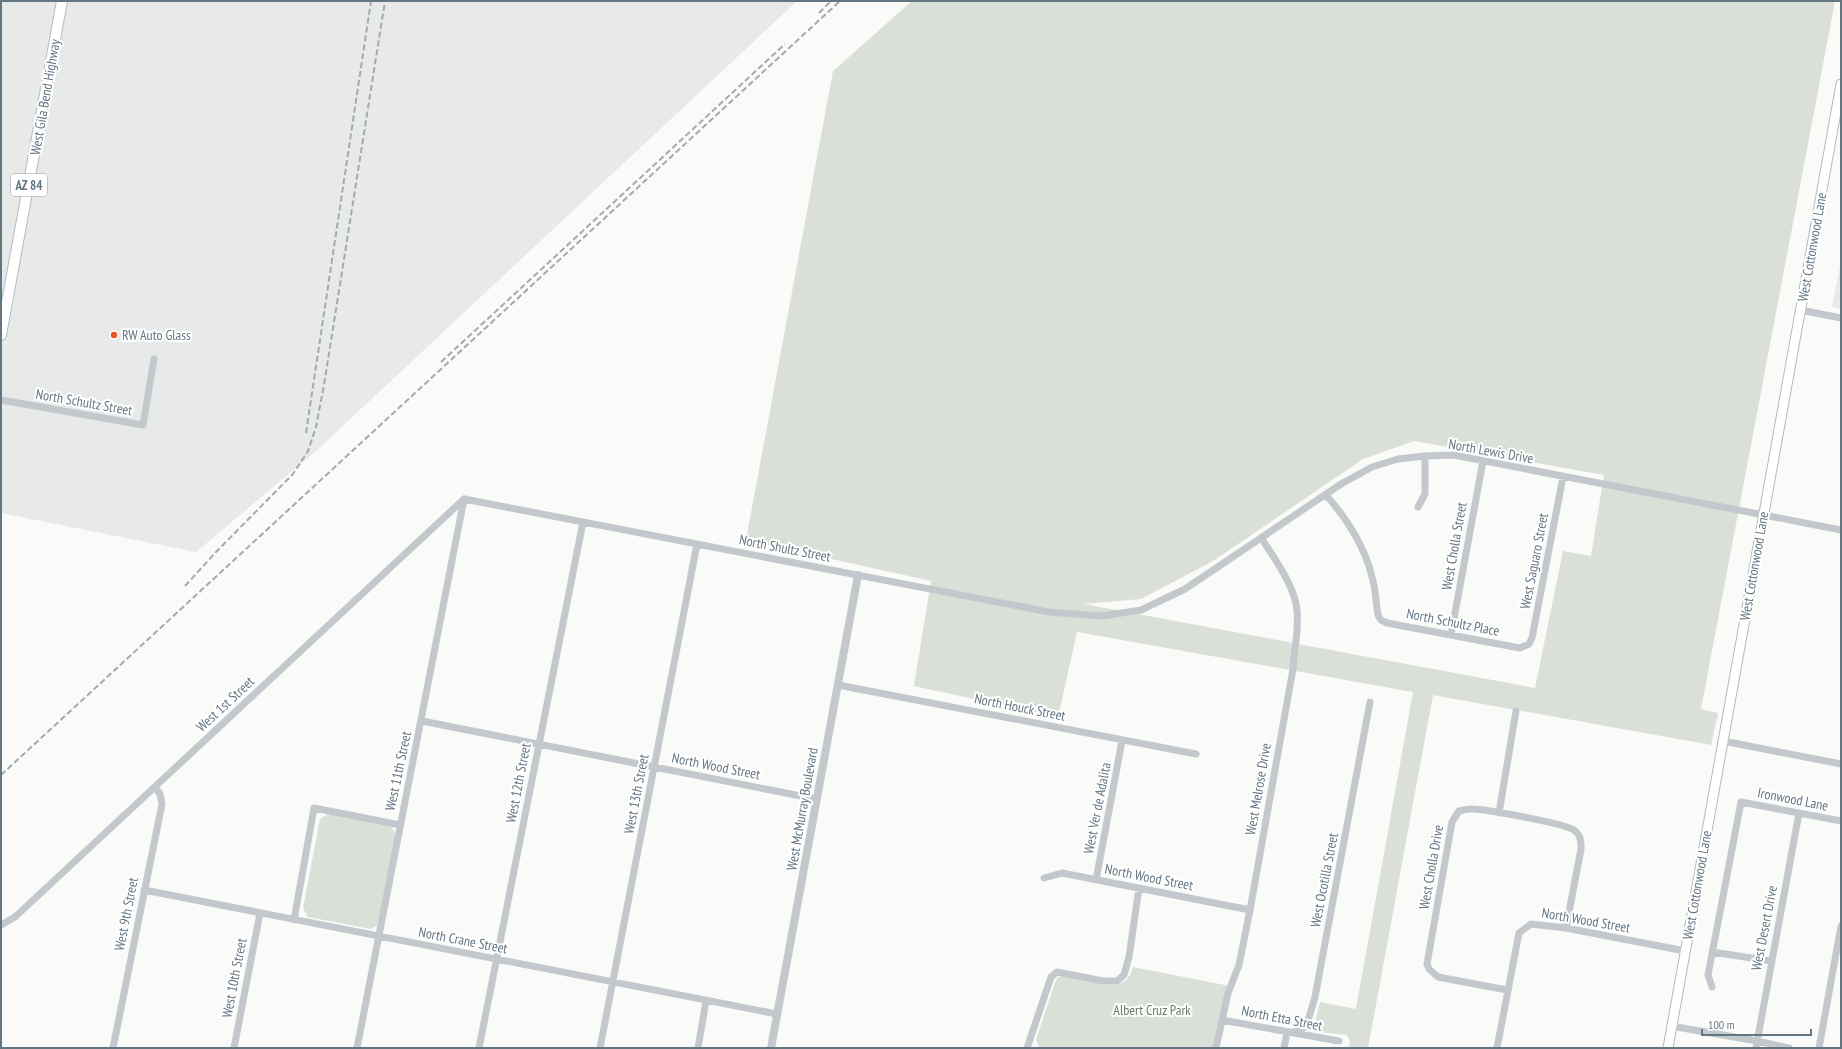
<svg xmlns="http://www.w3.org/2000/svg" width="1842" height="1049" font-family="'PT Sans Narrow',sans-serif">
<rect width="100%" height="100%" fill="#fafaf8"/>
<path fill="#e8e9e9" d="M 1,1 L 797,1 L 315,452 L 196,552 L 1,513 Z
M 1841,261 L 1841,309 L 1832,307 Z"/>
<path fill="#dadfd7" fill-rule="evenodd" d="M 912,1 L 1835,1 L 1701,709 L 1718,713 L 1711,745 L 1433,695 L 1368,1048 L 1349,1048 L 1350,1041 L 1347,1035 L 1319,1032 L 1314,1026 L 1320,1002 L 1356,1009 L 1413,692 L 1077,632 L 1058,717 L 914,686 L 931,581 L 746,540 L 833,71 ZM 1414,441 L 1604,475 L 1591,556 L 1563,551 L 1535,688 L 1084,604 L 1141,599 L 1213,561 L 1363,459 Z
M 328,814 L 391,827 L 396,834 L 378,925 L 371,929 L 308,917 L 303,908 L 320,819 Z
M 1133,967 L 1230,986 L 1220,1014 L 1213,1048 L 1042,1048 L 1039,1047 L 1036,1039 L 1056,980 L 1059,977 C 1082,973 1124,1003 1133,967 Z"/>
<g fill="none" stroke-linecap="round" stroke-linejoin="round">
<defs>
<path id="secondary" d="M 1668,1048 L 1841,84"/>
<path id="primary" d="M 1,335 L 62,1"/>
</defs>
<use href="#secondary" stroke="#b3babf" stroke-width="11"/>
<use href="#primary" stroke="#b5babe" stroke-width="12"/>
<path stroke="#c3c8cc" stroke-width="7" d="M 1800,310 L 1841,318
M 1,400 L 143,425 L 154,359
M 1326,495 C 1348,520 1366,548 1373,581 C 1376,593 1376,604 1378,615 L 1381,620 L 1387,623 L 1520,648 L 1529,644 L 1532,638 L 1563,477
M 464,499 L 1049,612 L 1102,616 L 1141,610 L 1185,589 L 1341,484 L 1372,467 L 1398,459 L 1425,456 L 1454,455 L 1841,530
M 1418,507 L 1425,494 L 1425,456
M 1451,635 L 1483,461
M 838,685 L 1196,754
M 422,721 L 816,799
M 1723,741 L 1841,764
M 1499,813 L 1516,711
M 1044,878 L 1062,873 L 1250,910
M 1096,880 L 1122,741
M 144,890 L 777,1014
M 294,920 L 314,808 L 400,825
M 1,925 L 15,917 L 464,499
M 1712,952 L 1771,961
M 1712,987 L 1708,975 L 1741,802 L 1841,821
M 1507,990 L 1438,977 L 1429,969 L 1427,964 L 1452,822 L 1459,811 C 1463,810 1466,809 1471,809 C 1486,809 1562,823 1574,830 C 1581,835 1581,842 1581,849 L 1566,928
M 1222,1020 L 1339,1041
M 1671,1026 L 1757,1041 L 1789,1048
M 113,1048 L 162,804 L 160,794 L 155,787
M 234,1048 L 260,913
M 357,1048 L 464,499
M 479,1048 L 583,522
M 600,1048 L 697,544
M 698,1048 L 706,1001
M 1027,1048 L 1051,977 L 1057,972 L 1103,981 L 1117,981 L 1124,975 L 1129,957 L 1139,888
M 1216,1048 L 1228,993 L 1239,965 L 1250,910 L 1293,669 C 1294,650 1299,630 1297,611 C 1296,588 1274,558 1262,539
M 1284,1048 L 1287,1033 L 1300,1031 L 1307,1024 L 1315,997 L 1370,702
M 1497,1048 L 1519,933 L 1531,924 L 1566,928 L 1685,951
M 1756,1048 L 1799,813
M 1819,1048 L 1841,926"/>
<path stroke="#c3c8cc" stroke-width="8" d="M 771,1048 L 858,575"/>
<use href="#secondary" stroke="#fff" stroke-width="9"/>
<use href="#primary" stroke="#fff" stroke-width="10"/>
<path stroke="#a2aab0" stroke-width="2" stroke-dasharray="6 3" stroke-linecap="butt" d="M 819,13 L 831,1
M 441,362 L 785,44
M 306,433 L 371,1
M 185,586 L 216,552 L 293,474 L 308,451 L 316,427 L 324,385 L 385,1
M 1,775 L 840,1"/>
</g>
<circle fill="#e4572e" stroke="#fff" stroke-width="1.5" cx="114" cy="335" r="4"/>
<g text-anchor="middle" dominant-baseline="central" stroke-width="4" stroke-linejoin="round" paint-order="stroke">
<rect fill="#fff" stroke="#939fa8" stroke-width="1" x="11" y="174" width="36" height="22" rx="3"/>
<g font-size="13" font-weight="bold" fill="#657683">
<text x="29" y="185">AZ 84</text>
</g>
<g font-size="14" fill="#657683" stroke="#fff">
<text transform="translate(45 97) rotate(-80)">West Gila Bend Highway</text>
<text transform="translate(1812 247) rotate(-80)">West Cottonwood Lane</text>
<text transform="translate(84 402) rotate(10)">North Schultz Street</text>
<text transform="translate(1491 451) rotate(10)">North Lewis Drive</text>
<text transform="translate(1454 546) rotate(-80)">West Cholla Street</text>
<text transform="translate(785 548) rotate(11)">North Shultz Street</text>
<text transform="translate(1534 561) rotate(-79)">West Saguaro Street</text>
<text transform="translate(1754 566) rotate(-80)">West Cottonwood Lane</text>
<text transform="translate(1453 622) rotate(11)">North Schultz Place</text>
<text transform="translate(225 704) rotate(-43)">West 1st Street</text>
<text transform="translate(1020 707) rotate(11)">North Houck Street</text>
<text transform="translate(716 766) rotate(11)">North Wood Street</text>
<text transform="translate(398 771) rotate(-78)">West 11th Street</text>
<text transform="translate(518 783) rotate(-79)">West 12th Street</text>
<text transform="translate(1258 789) rotate(-80)">West Melrose Drive</text>
<text transform="translate(636 794) rotate(-79)">West 13th Street</text>
<text transform="translate(1793 799) rotate(11)">Ironwood Lane</text>
<text transform="translate(1097 808) rotate(-79)">West Ver de Adalita</text>
<text transform="translate(802 809) rotate(-80)">West McMurray Boulevard</text>
<text transform="translate(1431 867) rotate(-80)">West Cholla Drive</text>
<text transform="translate(1149 877) rotate(11)">North Wood Street</text>
<text transform="translate(1324 880) rotate(-79)">West Ocotilla Street</text>
<text transform="translate(1697 885) rotate(-80)">West Cottonwood Lane</text>
<text transform="translate(126 914) rotate(-79)">West 9th Street</text>
<text transform="translate(1586 920) rotate(10)">North Wood Street</text>
<text transform="translate(1764 928) rotate(-79)">West Desert Drive</text>
<text transform="translate(463 940) rotate(11)">North Crane Street</text>
<text transform="translate(234 978) rotate(-79)">West 10th Street</text>
<text transform="translate(1282 1018) rotate(11)">North Etta Street</text>
</g>
<g font-size="14" fill="#657683" stroke="#fff" text-anchor="start">
<text x="122" y="335">RW Auto Glass</text>
</g>
<g font-size="14" fill="#687a64" stroke="#fff">
<text x="1152" y="1010">Albert Cruz Park</text>
</g>
</g>
<rect width="1842" height="1049" fill="none" stroke="#657683" stroke-width="4"/>
<path d="M1702 1029v6h109v-6" fill="none" stroke="#657683" stroke-width="2"/>
<text x="1708" y="1029" font-size="12" fill="#657683" stroke="#ffffff" stroke-width="3" paint-order="stroke">100 m</text>
</svg>
